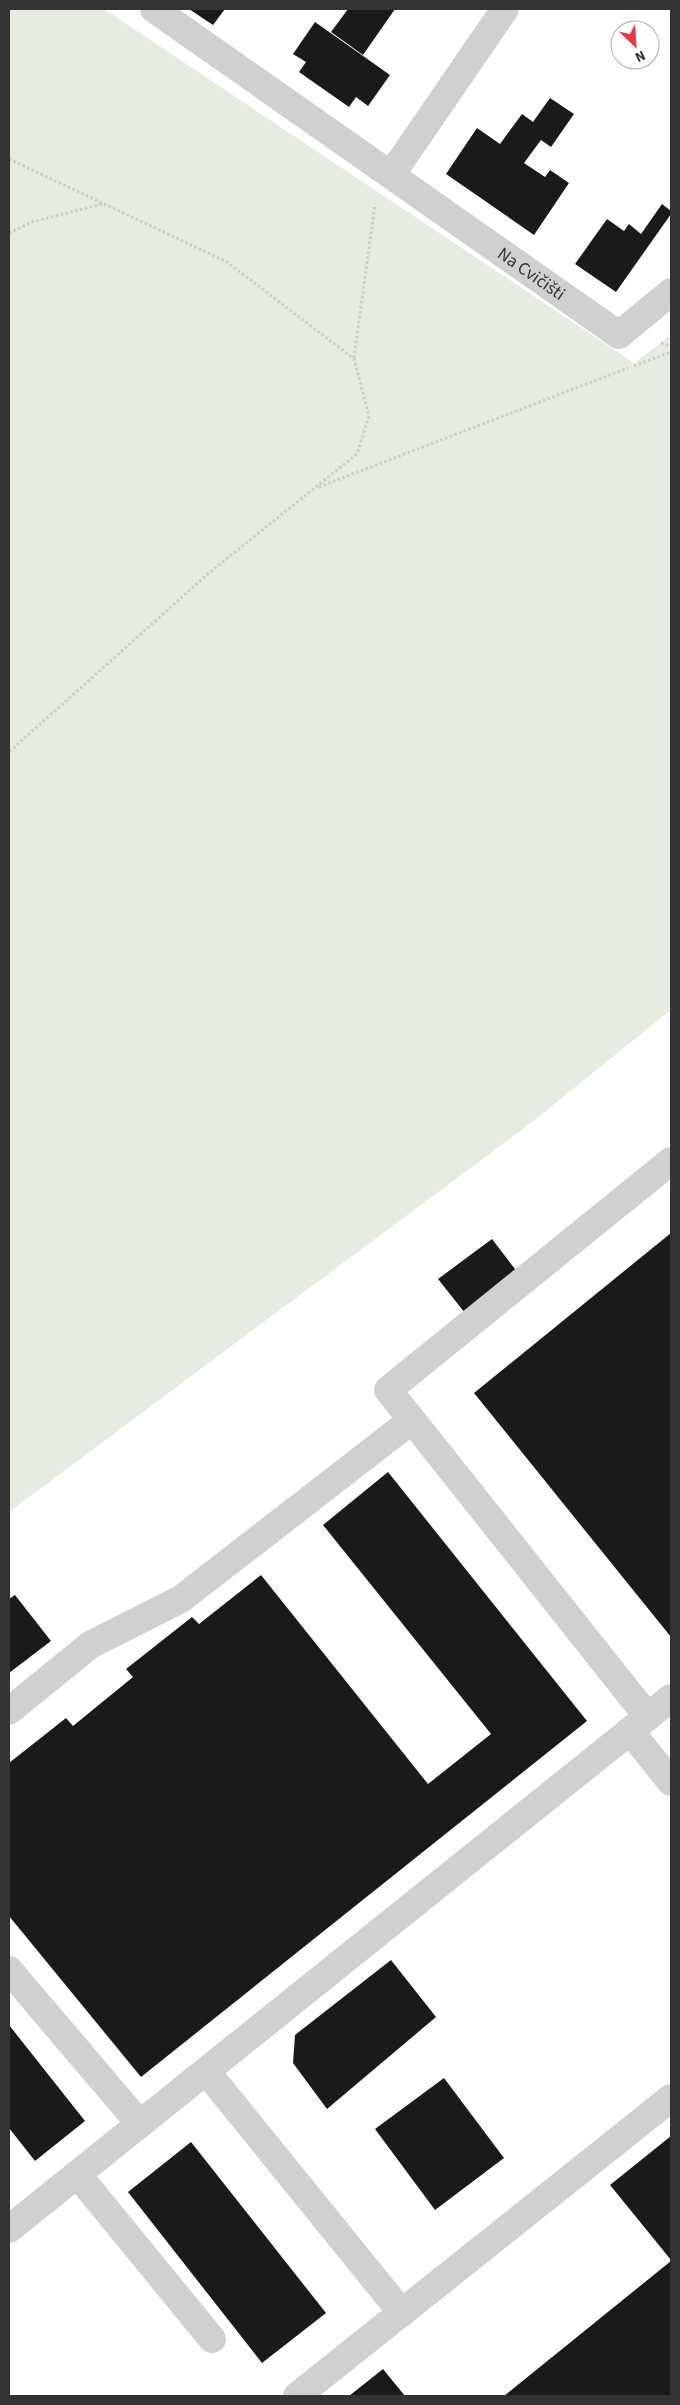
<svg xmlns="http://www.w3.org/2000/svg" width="680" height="2405" font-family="'Source Sans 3',sans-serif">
<rect width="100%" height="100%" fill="#fff"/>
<path fill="#e6ecdf" d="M 9,9 L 104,9 L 634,363 L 671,335 L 671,1010 L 532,1122 L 9,1512 Z"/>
<path fill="#1a1a1a" d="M 189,9 L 225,9 L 213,25 Z
M 348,9 L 395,9 L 363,55 L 331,32 Z
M 315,22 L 390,75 L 368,106 L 356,97 L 349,107 L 299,72 L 306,62 L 293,54 Z
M 550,98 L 574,114 L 551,147 L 541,140 L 524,163 L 545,177 L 550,170 L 569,183 L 534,235 L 446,174 L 477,128 L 500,144 L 522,114 L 533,122 Z
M 662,204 L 671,211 L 671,214 L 616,292 L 575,264 L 607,219 L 624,231 L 629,224 L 641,234 Z
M 671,1233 L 671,1637 L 474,1393 Z
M 492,1239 L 518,1273 L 465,1313 L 438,1279 Z
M 388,1472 L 587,1721 L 141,2077 L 9,1916 L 9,1763 L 66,1718 L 73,1726 L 133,1677 L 126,1669 L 192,1617 L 199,1624 L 261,1575 L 428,1784 L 491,1734 L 323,1525 Z
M 15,1595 L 51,1641 L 9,1673 L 9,1599 Z
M 391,1960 L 436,2017 L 327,2109 L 293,2063 L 295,2035 Z
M 9,2025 L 85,2121 L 35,2161 L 9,2128 Z
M 444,2078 L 504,2158 L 435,2210 L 375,2129 Z
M 671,2136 L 671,2260 L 610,2185 Z
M 191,2142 L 326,2313 L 262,2363 L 128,2192 Z
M 671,2261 L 671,2396 L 504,2396 Z
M 383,2369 L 405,2396 L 349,2396 Z"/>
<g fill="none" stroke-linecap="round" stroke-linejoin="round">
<path stroke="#cdcdcd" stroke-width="3" stroke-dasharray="2.5 2.5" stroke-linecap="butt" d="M 9,159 L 227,262 L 354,359 L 369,416 L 357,454 L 210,572 L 9,752
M 9,233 L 32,222 L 102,204
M 661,343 L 671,346
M 354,358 L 375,204
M 634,366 L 671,352
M 319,487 L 628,368"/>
<g stroke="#d0d0d0" stroke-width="28">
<path id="s1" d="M 154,9 L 619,335 L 671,292"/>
<path d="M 391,175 L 505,9"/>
<path d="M 412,1420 L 388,1390 L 671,1161"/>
<path d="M 9,1711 L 90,1645 L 181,1599 L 412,1420 L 648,1717"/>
<path d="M 630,1731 L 671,1782"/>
<path d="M 9,1970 L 140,2124"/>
<path d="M 206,2071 L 402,2313"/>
<path d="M 77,2174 L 212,2339"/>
<path d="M 9,2229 L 671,1698"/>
<path d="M 297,2396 L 671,2098"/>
</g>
</g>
<g text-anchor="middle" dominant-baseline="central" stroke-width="5" stroke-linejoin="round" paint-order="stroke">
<g font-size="18" fill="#333" stroke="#fff">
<text stroke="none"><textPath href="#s1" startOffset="461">Na Cvičišti</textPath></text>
</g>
</g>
<rect width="680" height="2405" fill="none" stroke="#333333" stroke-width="20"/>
<g transform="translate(635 45) rotate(155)"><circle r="24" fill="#ffffff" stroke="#adadad"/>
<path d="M0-4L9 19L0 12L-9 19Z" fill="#e63946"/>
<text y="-8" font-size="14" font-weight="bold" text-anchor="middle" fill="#333333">N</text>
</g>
</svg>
